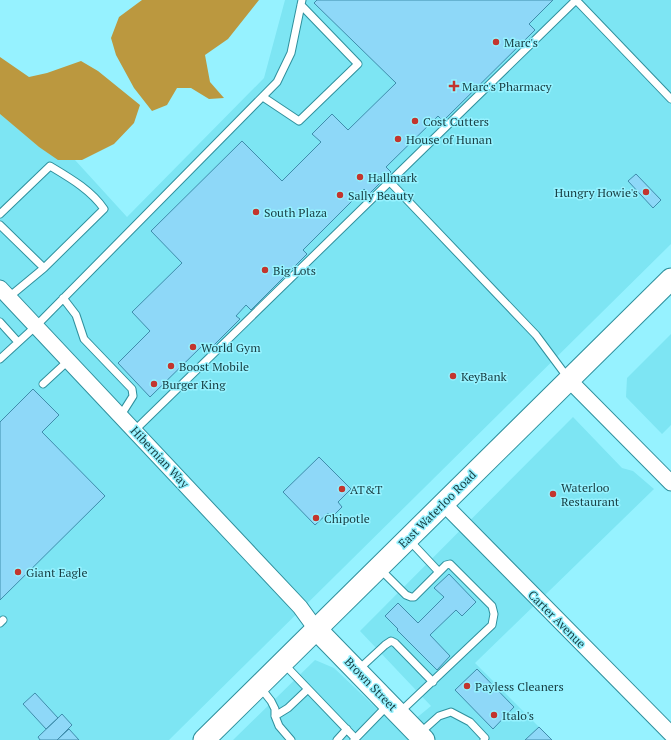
<svg xmlns="http://www.w3.org/2000/svg" width="671" height="740" font-family="'PT Serif',serif">
<rect width="100%" height="100%" fill="#96f2ff"/>
<path fill="#7de5f3" d="M 285,0 L 671,0 L 671,244 L 169,740 L 0,740 L 0,114 L 39,147 L 58,159 L 75,160 L 127,217 L 264,78 Z
M 671,334 L 671,425 L 662,434 L 626,397 L 627,378 Z
M 573,417 L 622,468 L 633,471 L 654,489 L 475,663 L 552,740 L 424,740 L 409,724 L 431,706 L 360,631 Z
M 315,660 L 334,668 L 410,740 L 233,740 Z"/>
<path fill="#bb983f" d="M 142,0 L 259,0 L 228,39 L 205,55 L 210,82 L 224,98 L 209,99 L 191,88 L 177,88 L 167,105 L 152,111 L 134,88 L 116,55 L 111,38 L 119,17 Z
M 0,57 L 29,77 L 47,73 L 81,61 L 98,71 L 140,105 L 134,123 L 114,144 L 82,160 L 58,160 L 39,147 L 0,114 Z"/>
<path fill="#8ed8f8" stroke="#3f8dac" d="M 317,0 L 553,0 L 529,24 L 535,30 L 443,121 L 438,116 L 386,167 L 391,172 L 369,194 L 364,189 L 303,250 L 307,254 L 251,310 L 246,305 L 236,316 L 240,319 L 207,352 L 202,346 L 150,397 L 118,363 L 150,331 L 132,312 L 182,263 L 151,231 L 242,141 L 282,181 L 321,142 L 312,134 L 332,114 L 348,130 L 396,83 L 314,3 Z
M 636,174 L 661,200 L 653,208 L 628,181 Z
M 33,389 L 59,415 L 42,432 L 105,496 L 0,600 L 0,422 Z
M 319,457 L 351,489 L 338,502 L 342,507 L 332,517 L 328,513 L 315,525 L 283,492 Z
M 449,574 L 476,602 L 462,616 L 456,610 L 430,635 L 450,656 L 437,670 L 397,630 L 398,629 L 385,616 L 398,603 L 418,623 L 444,597 L 434,588 Z
M 477,669 L 514,707 L 493,729 L 455,690 Z
M 35,693 L 58,718 L 46,729 L 23,704 Z
M 62,714 L 72,725 L 57,740 L 40,740 L 38,737 Z
M 539,727 L 552,740 L 525,740 Z
M 69,729 L 79,740 L 57,740 Z"/>
<g fill="none" stroke-linecap="round" stroke-linejoin="round">
<defs>
<path id="service" d="M 576,0 L 671,99
M 263,97 L 299,121 L 358,64 L 301,5
M 390,182 L 536,335 L 568,378
M 0,214 L 50,166 C 70,178 91,190 104,209 L 44,268 L 9,297
M 0,225 L 44,268
M 63,298 L 76,315 L 84,339 L 132,389 L 133,396 L 121,415
M 0,322 L 18,342
M 0,359 L 36,326 L 277,82 L 291,53 L 302,0
M 43,384 L 69,360
M 135,430 L 576,0
M 409,540 L 439,572
M 380,569 L 406,595 L 411,597 L 414,597 L 446,565 L 450,564 L 492,606 L 494,614 L 492,625 L 399,713
M 0,623 L 3,620
M 284,664 L 355,738
M 358,670 L 385,645 L 391,641 L 395,643 L 433,682
M 260,687 L 271,701 L 275,709 L 275,716 L 279,726 L 291,740
M 275,716 L 288,708 L 308,689
M 420,733 L 439,716 L 451,712 L 470,722 L 485,738 L 484,740
M 337,740 L 347,729
M 354,740 L 388,705"/>
<path id="minor" d="M 0,288 L 300,607 L 316,629
M 569,380 L 671,483
M 443,503 L 671,734"/>
<path id="secondary" d="M 316,629 L 424,740
M 204,740 L 671,279"/>
</defs>
<use href="#service" stroke="#2f909d" stroke-width="9"/>
<use href="#minor" stroke="#2f909d" stroke-width="17"/>
<use href="#secondary" stroke="#2f909d" stroke-width="23"/>
<use href="#service" stroke="#fff" stroke-width="7"/>
<use href="#minor" stroke="#fff" stroke-width="15"/>
<use href="#secondary" stroke="#fff" stroke-width="21"/>
</g>
<g fill="#c3352e" stroke="#96f2ff" stroke-width="1.5">
<circle cx="496" cy="42" r="4"/>
<path d="M452 80h4v4h4v4h-4v4h-4v-4h-4v-4h4z"/>
<circle cx="415" cy="121" r="4"/>
<circle cx="398" cy="139" r="4"/>
<circle cx="360" cy="177" r="4"/>
<circle cx="646" cy="192" r="4"/>
<circle cx="340" cy="195" r="4"/>
<circle cx="256" cy="212" r="4"/>
<circle cx="265" cy="270" r="4"/>
<circle cx="193" cy="347" r="4"/>
<circle cx="171" cy="366" r="4"/>
<circle cx="453" cy="376" r="4"/>
<circle cx="154" cy="384" r="4"/>
<circle cx="342" cy="489" r="4"/>
<circle cx="553" cy="494" r="4"/>
<circle cx="316" cy="518" r="4"/>
<circle cx="18" cy="572" r="4"/>
<circle cx="467" cy="686" r="4"/>
<circle cx="494" cy="715" r="4"/>
</g>
<g text-anchor="middle" dominant-baseline="central" stroke-width="3" stroke-linejoin="round" paint-order="stroke">
<g font-size="12" fill="#194045" stroke="#96f2ff" text-anchor="start">
<text x="504" y="42">Marc's</text>
<text x="462" y="86">Marc's Pharmacy</text>
<text x="423" y="121">Cost Cutters</text>
<text x="406" y="139">House of Hunan</text>
<text x="368" y="177">Hallmark</text>
<text x="638" y="192" text-anchor="end">Hungry Howie's</text>
<text x="348" y="195">Sally Beauty</text>
<text x="264" y="212">South Plaza</text>
<text x="273" y="270">Big Lots</text>
<text x="201" y="347">World Gym</text>
<text x="179" y="366">Boost Mobile</text>
<text x="461" y="376">KeyBank</text>
<text x="162" y="384">Burger King</text>
<text x="561" y="487">Waterloo<tspan x="561" dy="14">Restaurant</tspan></text>
<text x="350" y="489">AT&amp;T</text>
<text x="324" y="518">Chipotle</text>
<text x="26" y="572">Giant Eagle</text>
<text x="475" y="686">Payless Cleaners</text>
<text x="502" y="715">Italo's</text>
</g>
<g font-size="12" fill="#194045" stroke="#96f2ff">
<text transform="translate(160 457) rotate(47)">Hibernian Way</text>
<text transform="translate(437 509) rotate(-45)">East Waterloo Road</text>
<text transform="translate(557 619) rotate(45)">Carter Avenue</text>
<text transform="translate(371 684) rotate(46)">Brown Street</text>
</g>
</g>
</svg>
